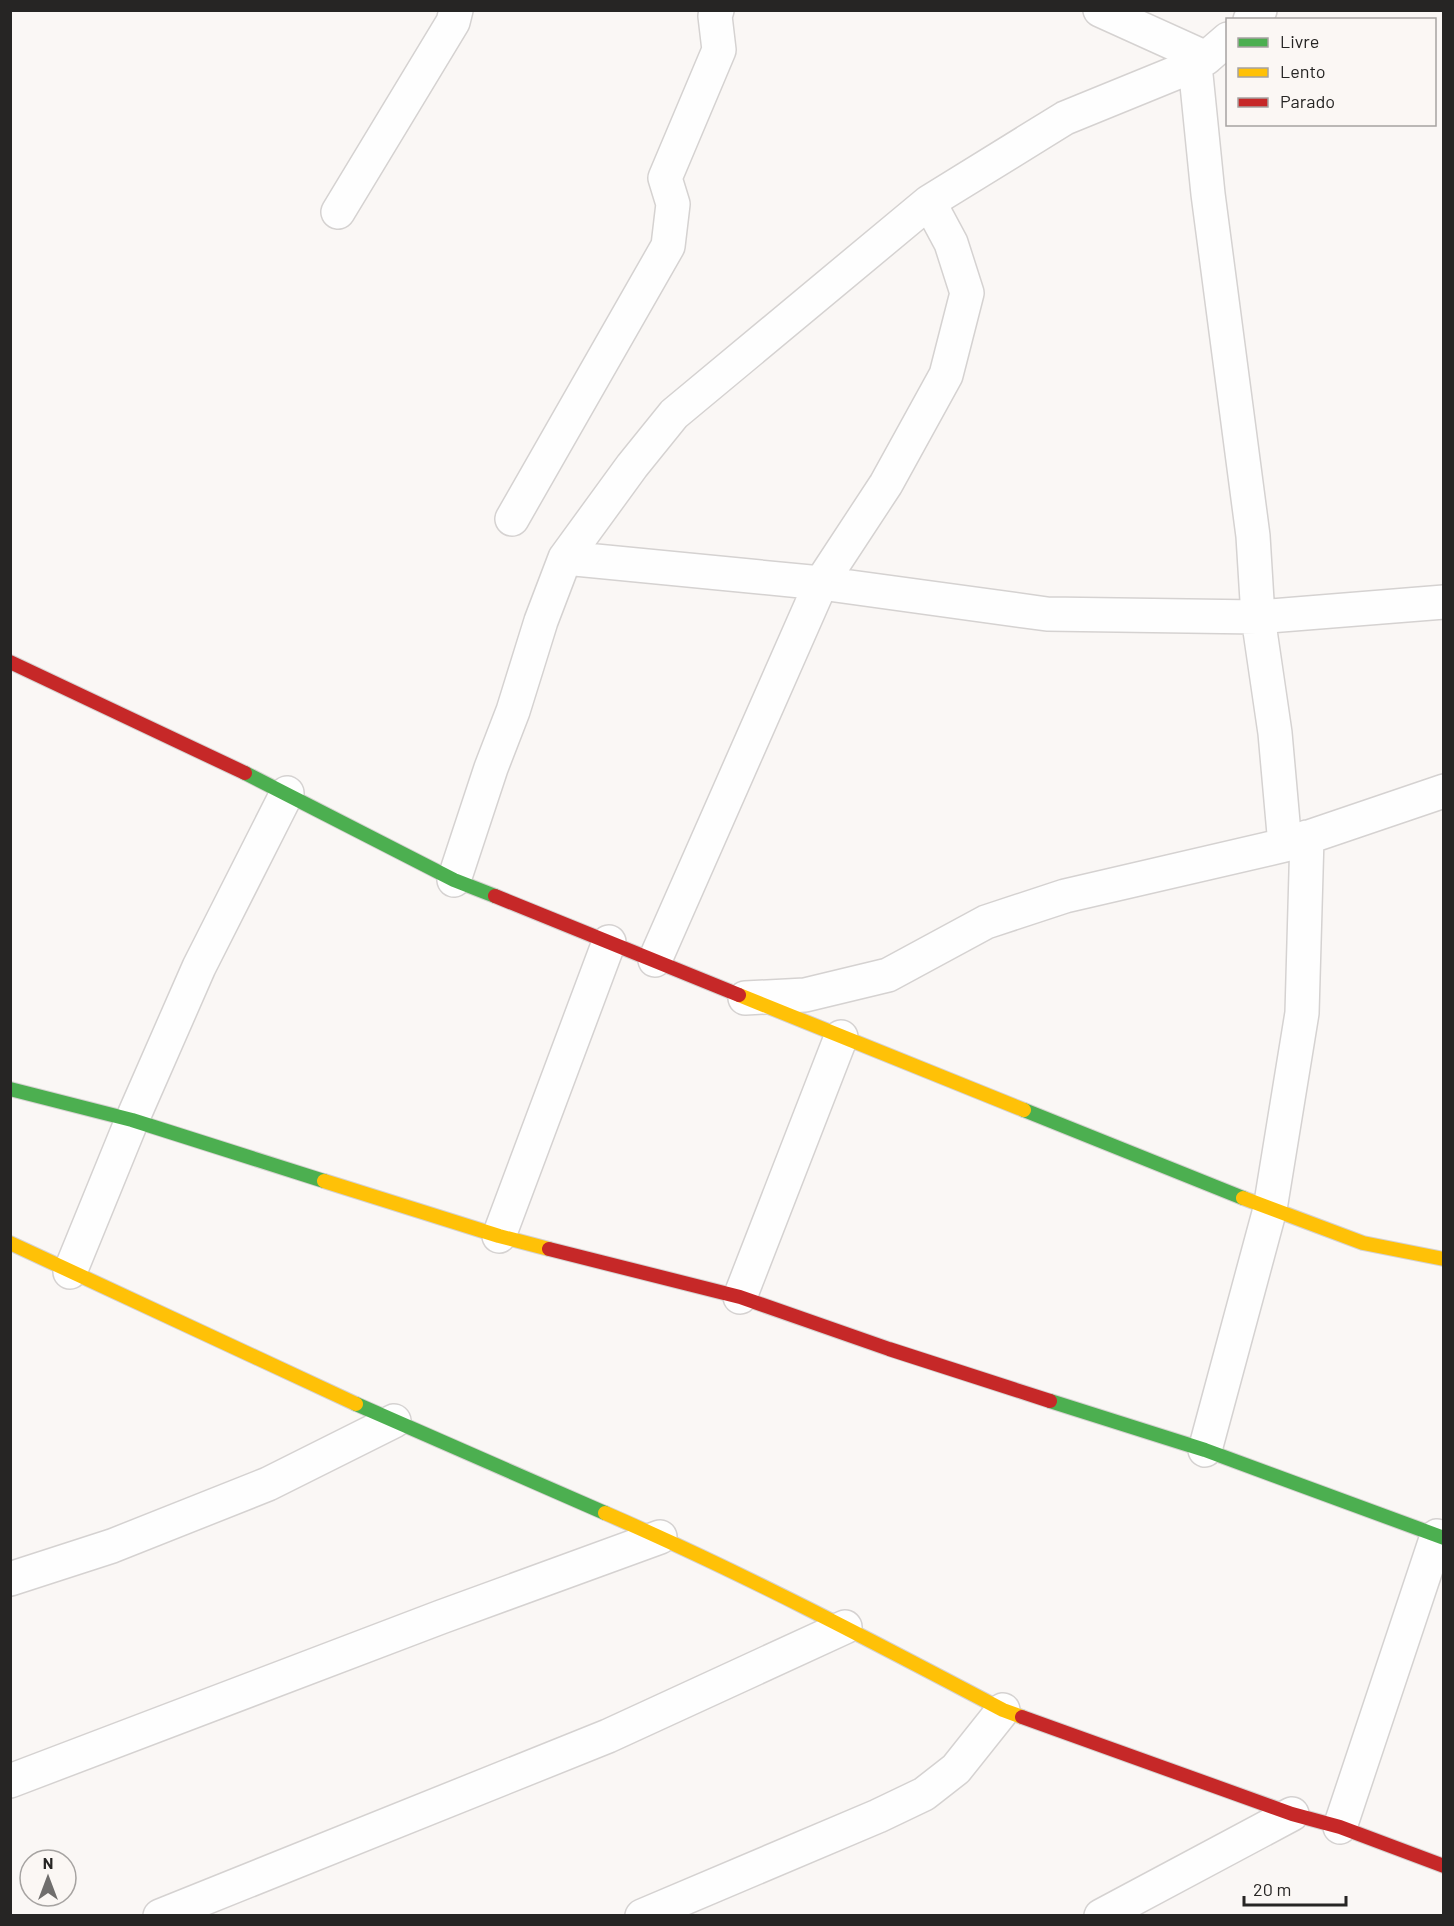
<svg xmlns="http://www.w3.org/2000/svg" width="1454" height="1926" font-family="Barlow,sans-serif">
<rect width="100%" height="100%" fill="#faf7f5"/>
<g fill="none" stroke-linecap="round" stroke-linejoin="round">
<defs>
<path id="street" d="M 1100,10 L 1206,58
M 1250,20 L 1260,10
M 1195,65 L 1208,194 L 1253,536 L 1258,617 L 1275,733 L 1285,845
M 338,212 L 453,22 L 456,10
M 512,519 L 668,246 L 673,204 L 665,178 L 719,50 L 715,16 L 717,10
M 565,558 L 632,466 L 674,414 L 929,202 L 1065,118 L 1195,65 L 1206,58 L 1228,39
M 454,880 L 491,768 L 513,711 L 541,621 L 565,558 L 821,583 L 1047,614 L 1258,617 L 1444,602
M 655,960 L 821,583 L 886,484 L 946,375 L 967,293 L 951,243 L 929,202
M 745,998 L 805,995 L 888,975 L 986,922 L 1065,896 L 1285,845 L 1444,791
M 499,1236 L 609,942
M 70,1272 L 132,1120 L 199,967 L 287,793
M 740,1297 L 841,1037
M 1205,1450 L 1270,1209 L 1302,1013 L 1307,837
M 10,1579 L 112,1546 L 268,1484 L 394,1421
M 10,1781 L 441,1617 L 660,1537
M 1340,1827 L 1437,1536
M 160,1916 L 608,1736 L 845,1627
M 642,1916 L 878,1816 L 924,1794 L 956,1769 L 1003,1710
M 1101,1916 L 1292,1814"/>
<path id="fast" d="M 245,773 L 454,880 L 495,896
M 10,1089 L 132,1120 L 324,1181
M 1024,1110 L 1243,1198
M 1050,1401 L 1205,1450 L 1444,1538
M 356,1404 L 605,1513"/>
<path id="slow" d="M 739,995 L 1024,1110
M 324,1181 L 499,1236 L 549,1249
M 1243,1198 L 1363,1243 L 1444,1259
M 10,1243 L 356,1404
M 605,1513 C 741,1572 872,1641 1003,1710 L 1022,1717"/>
<path id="jam" d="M 10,662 L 245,773
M 495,896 L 739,995
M 549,1249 L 740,1297 L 889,1349 L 1050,1401
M 1022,1717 L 1292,1814 L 1340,1827 L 1444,1866"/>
</defs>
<use href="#street" stroke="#d5d2d1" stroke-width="36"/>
<use href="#fast" stroke="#d5d2d1" stroke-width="16"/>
<use href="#slow" stroke="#d5d2d1" stroke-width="16"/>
<use href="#jam" stroke="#d5d2d1" stroke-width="16"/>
<use href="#street" stroke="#fefefe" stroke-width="33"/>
<use href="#fast" stroke="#4caf50" stroke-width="14"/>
<use href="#slow" stroke="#ffc107" stroke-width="14"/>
<use href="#jam" stroke="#c62828" stroke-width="14"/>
</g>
<rect width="1454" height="1926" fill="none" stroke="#262524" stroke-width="24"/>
<rect x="1226" y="18" width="210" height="108" fill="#fbf7f4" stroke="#a6a3a1" stroke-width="1.5"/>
<rect x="1238" y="38" width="30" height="9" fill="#4caf50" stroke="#a6a3a1" stroke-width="1.5"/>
<text x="1280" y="48" font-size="18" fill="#262524">Livre</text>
<rect x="1238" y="68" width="30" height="9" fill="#ffc107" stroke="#a6a3a1" stroke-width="1.5"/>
<text x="1280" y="78" font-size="18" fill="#262524">Lento</text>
<rect x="1238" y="98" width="30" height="9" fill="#c62828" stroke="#a6a3a1" stroke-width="1.5"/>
<text x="1280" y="108" font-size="18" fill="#262524">Parado</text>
<g transform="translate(48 1878)"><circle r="28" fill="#fbf7f4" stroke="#a6a3a1" stroke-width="1.5"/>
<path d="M0-4.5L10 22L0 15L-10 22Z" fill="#706e6d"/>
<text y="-9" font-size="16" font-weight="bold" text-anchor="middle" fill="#262524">N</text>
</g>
<path d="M1244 1896v9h102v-9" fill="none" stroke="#262524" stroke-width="3"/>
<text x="1253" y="1896" font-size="18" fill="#262524" stroke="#fbf7f4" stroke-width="4.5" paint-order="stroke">20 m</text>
</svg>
